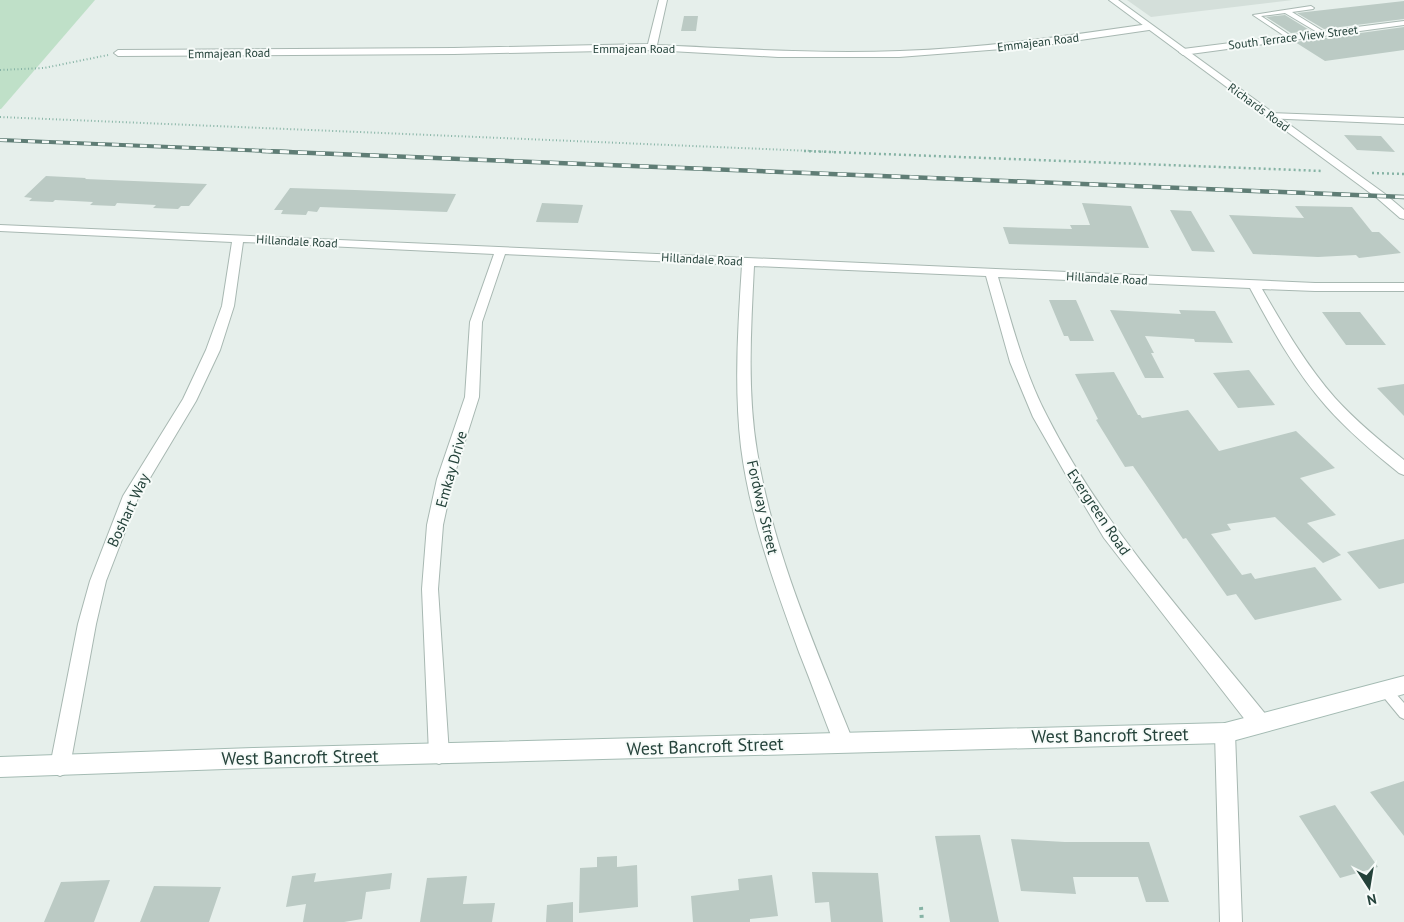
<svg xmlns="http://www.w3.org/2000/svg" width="1404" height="922" font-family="'PT Sans',sans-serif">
<rect width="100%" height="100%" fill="#e6efeb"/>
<path fill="#d4dfda" d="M 1127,0 L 1293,0 L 1151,17 Z"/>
<path fill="#bfe0c8" d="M 0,0 L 95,0 L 1,109 L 0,109 Z"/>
<path fill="#bbcac4" d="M 1404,1 L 1404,19 L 1324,29 L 1297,13 Z
M 1285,15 L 1311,31 L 1291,33 L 1266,17 Z
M 684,16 L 698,16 L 696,31 L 681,31 Z
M 1404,27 L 1404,50 L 1325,61 L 1295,42 Z
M 1344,135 L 1381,136 L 1395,152 L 1357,150 Z
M 46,176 L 86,178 L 85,179 L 207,184 L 189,206 L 181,206 L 178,209 L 153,208 L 156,205 L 117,203 L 115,206 L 90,205 L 93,202 L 55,200 L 53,202 L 29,201 L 32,198 L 24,197 Z
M 290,188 L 355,190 L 456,194 L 447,212 L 320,207 L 317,212 L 308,211 L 306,215 L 281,214 L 283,210 L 274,210 Z
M 542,203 L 583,205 L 578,223 L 536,222 Z
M 1082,203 L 1131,206 L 1149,248 L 1009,244 L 1003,227 L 1072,229 L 1070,225 L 1090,225 Z
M 1295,206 L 1352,207 L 1372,232 L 1379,232 L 1401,253 L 1359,258 L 1356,255 L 1318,257 L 1253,254 L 1229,215 L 1304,218 Z
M 1170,210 L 1191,211 L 1215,252 L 1192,251 Z
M 1049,300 L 1076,300 L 1094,341 L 1070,341 L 1068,336 L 1064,336 Z
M 1110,310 L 1181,314 L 1179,310 L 1215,311 L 1233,343 L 1195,342 L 1194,339 L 1145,336 L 1154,353 L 1151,353 L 1164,378 L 1145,378 Z
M 1322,312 L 1360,312 L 1386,345 L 1346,345 Z
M 1249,370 L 1275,405 L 1238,408 L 1213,373 Z
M 1114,372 L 1138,415 L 1140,415 L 1142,418 L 1188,410 L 1219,451 L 1296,431 L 1335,468 L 1300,478 L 1336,515 L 1307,523 L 1341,555 L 1323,563 L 1275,517 L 1227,524 L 1231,530 L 1211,534 L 1242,575 L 1251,573 L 1255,579 L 1315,567 L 1342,600 L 1255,620 L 1236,594 L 1227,596 L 1186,538 L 1183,539 L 1133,466 L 1125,467 L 1096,420 L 1098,419 L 1075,374 Z
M 1404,384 L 1404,416 L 1377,388 Z
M 1404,539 L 1404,583 L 1379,589 L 1347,552 Z
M 1404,781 L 1404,836 L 1370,792 Z
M 1335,805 L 1378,867 L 1340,878 L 1299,816 Z
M 980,835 L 999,922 L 950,922 L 935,836 Z
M 1011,839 L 1065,842 L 1149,842 L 1169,902 L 1146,902 L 1138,877 L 1073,877 L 1076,894 L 1021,891 Z
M 617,856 L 617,867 L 637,865 L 638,907 L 579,913 L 580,868 L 597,867 L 597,857 Z
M 812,872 L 878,873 L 883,922 L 831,922 L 829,902 L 815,903 Z
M 316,873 L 314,882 L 392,873 L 390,889 L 366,892 L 362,919 L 344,922 L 303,922 L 306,904 L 286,907 L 292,876 Z
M 772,875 L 778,916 L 750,919 L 750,922 L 693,922 L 691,896 L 739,890 L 738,879 Z
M 467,876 L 463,904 L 495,903 L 492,922 L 420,922 L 427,878 Z
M 110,880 L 94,922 L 44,922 L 61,882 Z
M 154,886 L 221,887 L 209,922 L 140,922 Z
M 573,902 L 573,922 L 546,922 L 547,905 Z"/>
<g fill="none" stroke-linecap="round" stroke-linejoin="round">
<defs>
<path id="service" d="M 1311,6 L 1314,8 L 1313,9 L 1292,12 L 1326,33 L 1326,35 L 1322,35 L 1285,13 L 1261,16 L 1294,38 L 1289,39 L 1253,15 Z
M 1385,684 L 1389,686 L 1404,703 L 1404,719 L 1400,717 L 1381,694 L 1379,690 L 1381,686 Z"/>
<path id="minor" d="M 659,0 L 667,0 L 657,45 C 738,49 819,54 900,51 C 984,48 1066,36 1149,24 L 1153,27 L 1149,30 L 1039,46 L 899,57 L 778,57 L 652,50 L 454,54 L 118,56 L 114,53 L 118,50 L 454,48 L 648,44 Z
M 1404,21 L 1404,25 L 1183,55 L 1179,52 L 1183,49 Z
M 1270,113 L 1404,118 L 1404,124 L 1267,118 L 1267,114 Z
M 0,225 L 1315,283 L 1404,283 L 1404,291 L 1315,291 L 1262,289 C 1284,327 1306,365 1335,398 C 1356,421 1380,441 1404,460 L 1404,475 L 1399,473 C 1373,452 1348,431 1326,406 C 1295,371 1272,329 1250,288 L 998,277 C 1012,324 1024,372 1047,416 C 1103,527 1190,620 1267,716 L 1269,723 L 1267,730 L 1260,732 L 1253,730 L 1104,538 L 1065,473 L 1033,417 L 1010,362 L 986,276 L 754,266 C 751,327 747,390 757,451 C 773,552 815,646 853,741 L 850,748 L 843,751 L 836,748 C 823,716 812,684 799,652 C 775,586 750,518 741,447 C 734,387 738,326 742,265 L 505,254 L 482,322 L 479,397 L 453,479 L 443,525 L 438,589 L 449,754 L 446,761 L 439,764 L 432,761 L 429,754 L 422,589 L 427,525 L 437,479 L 465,397 L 470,322 L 494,254 L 243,242 L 234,306 L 220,350 L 196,401 L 138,498 L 106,581 L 96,624 L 70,766 L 67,773 L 60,776 L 53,773 L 50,766 L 78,624 L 90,581 L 123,496 L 183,399 L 206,350 L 222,306 L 232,242 L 0,231 Z
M 1225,723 L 1232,726 L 1235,733 L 1242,922 L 1220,922 L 1215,733 L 1218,726 Z"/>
<path id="tertiary" d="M 1109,0 L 1118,0 L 1385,194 L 1404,210 L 1404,219 L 1400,218 L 1377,198 Z"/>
<path id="secondary" d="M 1404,676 L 1404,694 L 1225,743 L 253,768 L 0,777 L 0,757 L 253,748 L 1225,723 Z"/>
</defs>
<use href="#service" stroke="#a8b8b2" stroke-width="2"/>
<use href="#minor" stroke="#a8b8b2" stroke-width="2"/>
<use href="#tertiary" stroke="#a8b8b2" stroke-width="2"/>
<use href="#secondary" stroke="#a4bbb3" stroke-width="2"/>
<path stroke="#86b3a5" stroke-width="2" stroke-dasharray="1 2.5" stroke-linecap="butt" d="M 0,70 L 44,68 L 108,55
M 0,117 L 836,152"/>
<path stroke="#86b3a5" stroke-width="2.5" stroke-dasharray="2 3" stroke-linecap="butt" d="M 804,151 L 1323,171
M 1372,173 L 1404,174"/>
<path stroke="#86b3a5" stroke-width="4" stroke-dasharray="3 5" stroke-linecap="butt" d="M 921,907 L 922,922"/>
<use href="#service" fill="#fff" fill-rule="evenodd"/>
<use href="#minor" fill="#fff" fill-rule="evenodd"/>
<use href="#tertiary" fill="#fff" fill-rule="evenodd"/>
<use href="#secondary" fill="#fff" fill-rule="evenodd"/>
<defs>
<path id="rail-far1" d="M 0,140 L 293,152"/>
<path id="rail" d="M 262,151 L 1404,197"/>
</defs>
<use href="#rail-far1" stroke="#5f7d75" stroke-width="4"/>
<use href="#rail" stroke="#5f7d75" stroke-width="4.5"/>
<use href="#rail-far1" stroke="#f7fbf9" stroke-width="2.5" stroke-dasharray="7" stroke-linecap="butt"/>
<use href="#rail" stroke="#f7fbf9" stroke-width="3" stroke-dasharray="9" stroke-linecap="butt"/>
</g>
<g text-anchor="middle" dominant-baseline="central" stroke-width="4" stroke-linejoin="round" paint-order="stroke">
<g font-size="12" fill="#24423a" stroke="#f7fbf9">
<text transform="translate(1293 37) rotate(-7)">South Terrace View Street</text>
<text transform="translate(1038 42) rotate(-7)">Emmajean Road</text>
<text x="634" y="48">Emmajean Road</text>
<text transform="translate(229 53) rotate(-1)">Emmajean Road</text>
<text transform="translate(1259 107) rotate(36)">Richards Road</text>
<text transform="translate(297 241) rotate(3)">Hillandale Road</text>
<text transform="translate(702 259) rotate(3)">Hillandale Road</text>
<text transform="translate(1107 278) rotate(3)">Hillandale Road</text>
</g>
<g font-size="15" fill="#24423a" stroke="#f7fbf9">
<text transform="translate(451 469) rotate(-74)">Emkay Drive</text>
<text transform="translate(763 507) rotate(77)">Fordway Street</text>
<text transform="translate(128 510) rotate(-65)">Boshart Way</text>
<text transform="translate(1099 512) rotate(56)">Evergreen Road</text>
</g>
<g font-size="18" fill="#24423a" stroke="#f7fbf9">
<text transform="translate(1110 735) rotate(-1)">West Bancroft Street</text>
<text transform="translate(705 746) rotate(-2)">West Bancroft Street</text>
<text transform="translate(300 757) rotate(-1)">West Bancroft Street</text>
</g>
</g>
<g transform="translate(1369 887) rotate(168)" stroke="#f7fbf9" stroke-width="4" paint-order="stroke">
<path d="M0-4L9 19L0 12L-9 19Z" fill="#24423a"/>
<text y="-8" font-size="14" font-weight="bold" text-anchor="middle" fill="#24423a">N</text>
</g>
</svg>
